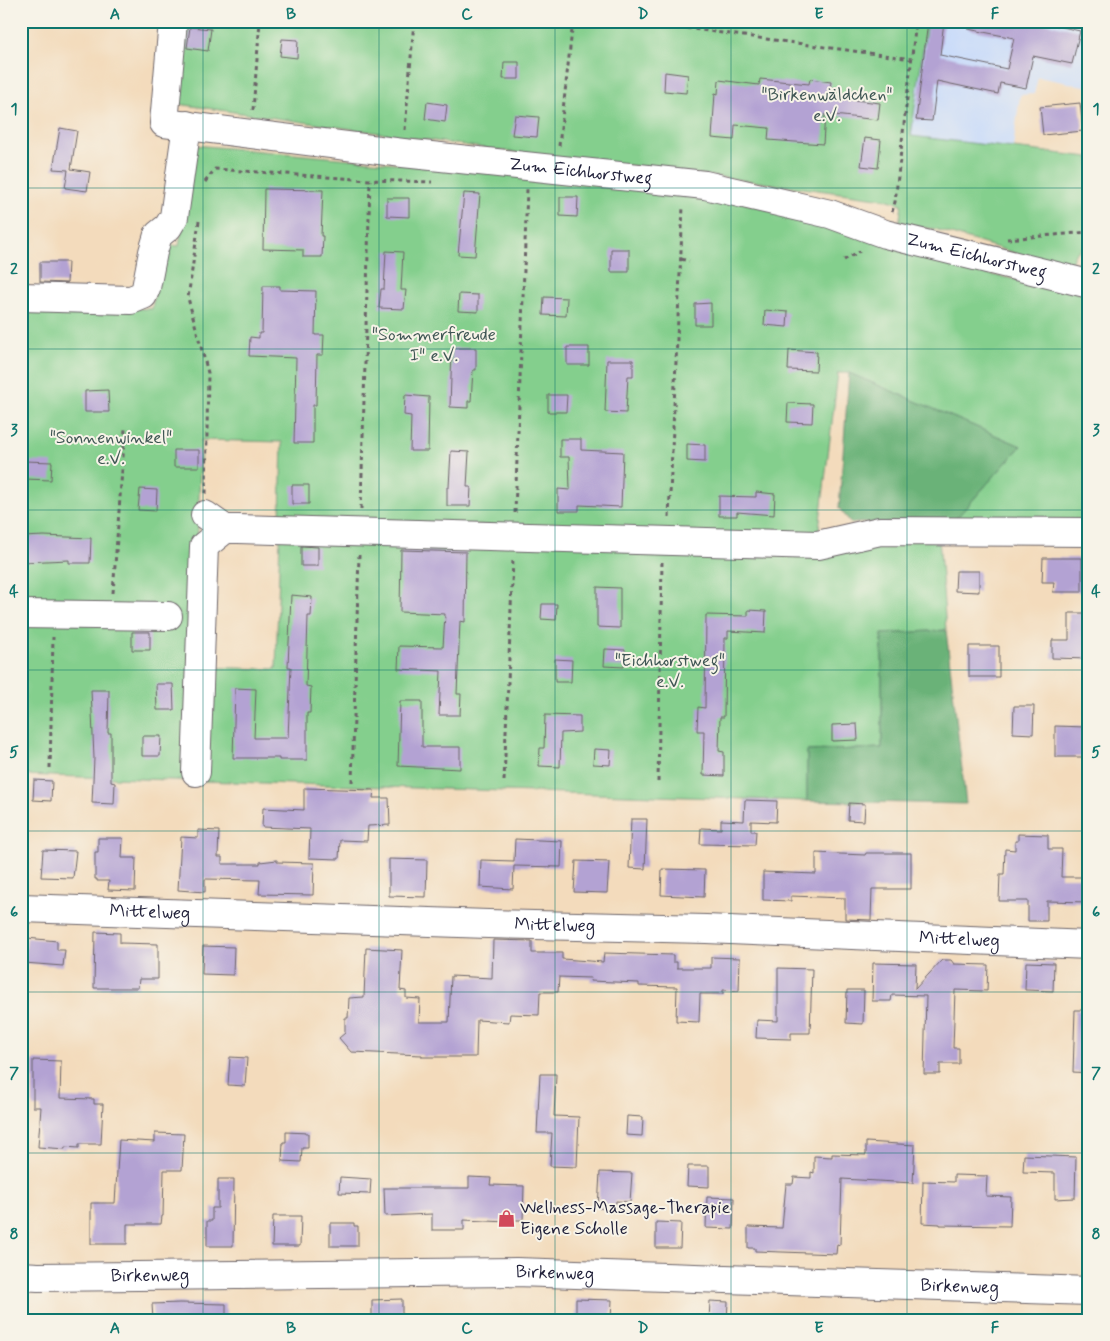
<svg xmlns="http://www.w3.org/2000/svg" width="1110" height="1341" font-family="Mynerve,sans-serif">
<rect width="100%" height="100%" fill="#f7f3e8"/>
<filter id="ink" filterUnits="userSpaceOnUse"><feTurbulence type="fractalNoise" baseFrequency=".02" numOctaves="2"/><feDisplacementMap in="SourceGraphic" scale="10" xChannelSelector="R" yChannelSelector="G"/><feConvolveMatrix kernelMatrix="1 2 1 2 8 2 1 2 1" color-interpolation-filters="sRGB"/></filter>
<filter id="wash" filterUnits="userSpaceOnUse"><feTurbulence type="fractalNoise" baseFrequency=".0096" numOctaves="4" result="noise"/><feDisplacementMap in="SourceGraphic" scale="20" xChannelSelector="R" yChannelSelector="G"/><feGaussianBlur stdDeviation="1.12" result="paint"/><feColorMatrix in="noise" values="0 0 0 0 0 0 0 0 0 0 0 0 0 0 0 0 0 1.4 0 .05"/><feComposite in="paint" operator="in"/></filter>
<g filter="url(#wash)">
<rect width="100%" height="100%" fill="#f3dbbc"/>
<path fill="#cadcf9" d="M 927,21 L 1089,21 L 1089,87 L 1038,77 L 1034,94 L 1020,95 L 1013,148 L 911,136 Z"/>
<path fill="#84cf8d" stroke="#537864" d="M 184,21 L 927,21 L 911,136 L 1089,157 L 1089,241 L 1075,254 L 1068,269 L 935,229 L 899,225 L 902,204 L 885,199 L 645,167 L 546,157 L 178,104 Z
M 194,145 L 683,189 L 757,206 L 987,274 L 1089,293 L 1089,523 L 953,522 L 1021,446 L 849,373 L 838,373 L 818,537 L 280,518 L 282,442 L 201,440 L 193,667 L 276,669 L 280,535 L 939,538 L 946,630 L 882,634 L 882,748 L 807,751 L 807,801 L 21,775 L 21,305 L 152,309 L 162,244 L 179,246 Z"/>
<path fill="#6bb278" stroke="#466a5a" d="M 849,373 L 1021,446 L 953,522 L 851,523 L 839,508 Z
M 946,630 L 966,804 L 807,801 L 807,751 L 882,748 L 882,634 Z"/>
<g id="blocks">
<path fill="#b3a2d3" d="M 928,21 L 944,21 L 940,55 L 1007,69 L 1014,38 L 968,29 L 968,21 L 1036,21 L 1080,31 L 1072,64 L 1033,56 L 1026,88 L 1000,83 L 998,94 L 937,81 L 932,121 L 916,120 Z
M 190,27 L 211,29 L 208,51 L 187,48 Z
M 282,39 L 298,40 L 297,58 L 280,56 Z
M 504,62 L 519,62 L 519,79 L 503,79 Z
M 665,72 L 688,75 L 686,93 L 664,91 Z
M 760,79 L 809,84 L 810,79 L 831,82 L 829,97 L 880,103 L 878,120 L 825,114 L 823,144 L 768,140 L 769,128 L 735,125 L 734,140 L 712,138 L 715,93 L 718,94 L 719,80 L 759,85 Z
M 427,102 L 447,105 L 445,122 L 425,119 Z
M 1080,103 L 1083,131 L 1043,135 L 1040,107 Z
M 515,115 L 539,117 L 537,137 L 512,135 Z
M 60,128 L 77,131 L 71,169 L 90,172 L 87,191 L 65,188 L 68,170 L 53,169 Z
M 865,138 L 881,140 L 878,168 L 861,166 Z
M 264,189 L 323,190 L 321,236 L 323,236 L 322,257 L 303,257 L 303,250 L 263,249 Z
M 464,193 L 480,194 L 475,256 L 458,255 Z
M 560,197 L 578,197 L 577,217 L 560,216 Z
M 387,198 L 409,198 L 409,217 L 387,216 Z
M 611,249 L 629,249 L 629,272 L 611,272 Z
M 386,251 L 403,252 L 401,290 L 406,290 L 404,309 L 379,308 L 381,289 L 384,289 Z
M 40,262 L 68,262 L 67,283 L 40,282 Z
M 263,286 L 280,286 L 280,290 L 316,291 L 315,335 L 324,335 L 323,355 L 317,355 L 316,405 L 313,405 L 313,443 L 294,443 L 296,358 L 249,356 L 250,337 L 259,338 L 259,333 L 262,333 Z
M 459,294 L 478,295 L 478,312 L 458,311 Z
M 544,297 L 567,298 L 566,316 L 543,315 Z
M 711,303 L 711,325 L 695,325 L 695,304 Z
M 765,310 L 788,312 L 787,327 L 764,325 Z
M 567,347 L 589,347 L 589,365 L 567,365 Z
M 452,348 L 476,348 L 476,370 L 473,370 L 471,401 L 468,401 L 468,408 L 450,407 Z
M 789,350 L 817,352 L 816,371 L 788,370 Z
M 607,360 L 633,360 L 633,376 L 628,376 L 626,413 L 605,412 Z
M 108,390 L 109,412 L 85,412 L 85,391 Z
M 405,395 L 429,397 L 428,451 L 410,451 L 411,416 L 404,415 Z
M 548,395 L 567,395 L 566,412 L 548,412 Z
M 788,403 L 813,404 L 812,423 L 787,422 Z
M 560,439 L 581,439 L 581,450 L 623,452 L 621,507 L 579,505 L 579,511 L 558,511 L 558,489 L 570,490 L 569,457 L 560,457 Z
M 687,444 L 705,445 L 705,462 L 687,461 Z
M 174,450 L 199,450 L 199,467 L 174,467 Z
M 451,451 L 469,452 L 467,487 L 471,487 L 470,506 L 447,506 L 447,487 L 449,487 Z
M 25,461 L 52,462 L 51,480 L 24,479 Z
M 292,485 L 309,485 L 309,504 L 292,504 Z
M 140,489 L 157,490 L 156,511 L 138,510 Z
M 756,492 L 775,494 L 774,515 L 737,512 L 737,516 L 719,516 L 719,496 L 756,497 Z
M 44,536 L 91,538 L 90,563 L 69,563 L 69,560 L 23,562 L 22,537 Z
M 301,546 L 318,547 L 318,566 L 301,566 Z
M 401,550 L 466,552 L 465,622 L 460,621 L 457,694 L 461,694 L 460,715 L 439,715 L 441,671 L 398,669 L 399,646 L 443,647 L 445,614 L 400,612 Z
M 1043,558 L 1082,558 L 1082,592 L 1053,592 L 1054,582 L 1042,582 Z
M 956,571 L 979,571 L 979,592 L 955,591 Z
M 597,587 L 620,588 L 620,628 L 597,627 Z
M 291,595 L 312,597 L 311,616 L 308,616 L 306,686 L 311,687 L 310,713 L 307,713 L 307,760 L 279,760 L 279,758 L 233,758 L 235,688 L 256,689 L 254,738 L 288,738 L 291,667 L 288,667 L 289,642 Z
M 542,604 L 557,604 L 556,620 L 541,619 Z
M 748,610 L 766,611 L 765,633 L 728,631 L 728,638 L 725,638 L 724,717 L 720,717 L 719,751 L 724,752 L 724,776 L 703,775 L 704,731 L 697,731 L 698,707 L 705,708 L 706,615 L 748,616 Z
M 1069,613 L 1089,613 L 1089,659 L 1052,658 L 1052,640 L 1069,640 Z
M 132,632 L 150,632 L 150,650 L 132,650 Z
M 969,646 L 999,646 L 999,677 L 969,677 Z
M 605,649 L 625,650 L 624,667 L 604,666 Z
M 555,659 L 572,660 L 571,682 L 555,682 Z
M 156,684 L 173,684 L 174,710 L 157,710 Z
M 91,690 L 109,690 L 108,733 L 111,733 L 111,782 L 115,783 L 114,804 L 92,803 L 94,758 Z
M 400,701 L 422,701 L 422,747 L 460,747 L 460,769 L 398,766 Z
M 1014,706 L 1034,706 L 1033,734 L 1013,733 Z
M 545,715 L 580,716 L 580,732 L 561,733 L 560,767 L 539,766 L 540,748 L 544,748 Z
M 857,724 L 858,740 L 832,741 L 832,725 Z
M 1055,726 L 1086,727 L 1086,757 L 1055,757 Z
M 142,736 L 161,736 L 160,756 L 142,756 Z
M 594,749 L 611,750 L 610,765 L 593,764 Z
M 34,780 L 52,781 L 51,801 L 33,800 Z
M 304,788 L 374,790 L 373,798 L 389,798 L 390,825 L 368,826 L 367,841 L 340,840 L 339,859 L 309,858 L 310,829 L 262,827 L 263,808 L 304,810 Z
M 745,800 L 777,801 L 776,822 L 751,821 L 751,831 L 756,831 L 755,845 L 700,844 L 701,828 L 721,829 L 721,820 L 744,821 Z
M 849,803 L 865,804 L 864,821 L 848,820 Z
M 631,819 L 647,819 L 645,869 L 629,868 Z
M 198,830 L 219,831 L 218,857 L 222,857 L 222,864 L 260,864 L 260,862 L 277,860 L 277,862 L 314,863 L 313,895 L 259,894 L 260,880 L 205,879 L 205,892 L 178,890 L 181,837 L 198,838 Z
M 1018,834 L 1048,835 L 1048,849 L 1062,849 L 1061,877 L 1089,877 L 1089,902 L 1047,901 L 1047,921 L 1028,921 L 1028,901 L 999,901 L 1000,874 L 1004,874 L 1005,849 L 1015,850 L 1015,841 L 1018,841 Z
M 98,838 L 123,838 L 122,858 L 136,858 L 135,891 L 108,890 L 109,881 L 97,881 L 97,879 L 95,879 L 95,852 L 98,852 Z
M 515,839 L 562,841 L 561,867 L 514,866 L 513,889 L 480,887 L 481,860 L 514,861 Z
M 43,850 L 76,851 L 73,878 L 41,877 Z
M 816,853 L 865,855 L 866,853 L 911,853 L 911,889 L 872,889 L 871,920 L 845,919 L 845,898 L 791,896 L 791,901 L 763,900 L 763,872 L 816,874 Z
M 389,859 L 427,860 L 426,897 L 389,896 Z
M 576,861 L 609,862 L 607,893 L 574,892 Z
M 662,869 L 705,870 L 704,897 L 661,895 Z
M 95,932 L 120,933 L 120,943 L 158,944 L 158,979 L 139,979 L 138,988 L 94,988 Z
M 27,938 L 57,941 L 57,950 L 65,950 L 63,966 L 24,963 Z
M 493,940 L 532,941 L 532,953 L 562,953 L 562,959 L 603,962 L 604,953 L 673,955 L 673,962 L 677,962 L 677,968 L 711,968 L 711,957 L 740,958 L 739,991 L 723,990 L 723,994 L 700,994 L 699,1022 L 676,1021 L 677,987 L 639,986 L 639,983 L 590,981 L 591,978 L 559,977 L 558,992 L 540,992 L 539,1015 L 510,1014 L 509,1022 L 477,1020 L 476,1057 L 422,1057 L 422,1055 L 351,1052 L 339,1038 L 345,1033 L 345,1018 L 348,1018 L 349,998 L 364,997 L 366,948 L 402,950 L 400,990 L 406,991 L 406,998 L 420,999 L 419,1022 L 449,1022 L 451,976 L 492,978 Z
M 203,946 L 234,947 L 233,975 L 202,974 Z
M 942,960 L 951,960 L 954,964 L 988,965 L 987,991 L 955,990 L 953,1048 L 959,1048 L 959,1064 L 940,1064 L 940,1074 L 924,1074 L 926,996 L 892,995 L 891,1001 L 872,1001 L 873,963 L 916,964 L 915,989 Z
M 1026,962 L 1054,963 L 1053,991 L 1025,990 Z
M 778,968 L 812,969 L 810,1033 L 791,1033 L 791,1039 L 756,1038 L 757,1020 L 778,1021 Z
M 847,990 L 864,990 L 863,1024 L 846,1023 Z
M 1075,1010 L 1089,1010 L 1089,1073 L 1073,1072 Z
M 230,1057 L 247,1058 L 245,1086 L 228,1085 Z
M 33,1060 L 61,1061 L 60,1098 L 94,1099 L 94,1104 L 103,1104 L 101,1144 L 79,1144 L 79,1148 L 65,1147 L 65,1149 L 38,1147 L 41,1107 L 33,1107 Z
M 540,1074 L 556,1074 L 554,1116 L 579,1117 L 577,1167 L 550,1166 L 552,1133 L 537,1133 Z
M 627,1116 L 643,1117 L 642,1136 L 626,1135 Z
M 286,1132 L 308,1133 L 308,1148 L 302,1148 L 301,1162 L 282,1161 L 283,1142 L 286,1142 Z
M 155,1133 L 184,1134 L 182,1170 L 164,1170 L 163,1216 L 162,1216 L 161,1224 L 127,1224 L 127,1244 L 91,1244 L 91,1203 L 115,1203 L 119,1140 L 155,1142 Z
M 866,1142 L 915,1145 L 913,1183 L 842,1179 L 840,1245 L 837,1244 L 836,1254 L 755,1251 L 755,1248 L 748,1248 L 748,1227 L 782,1228 L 786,1184 L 793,1184 L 794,1177 L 811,1178 L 811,1172 L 814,1173 L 814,1156 L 832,1157 L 832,1154 L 866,1155 Z
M 1024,1155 L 1076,1157 L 1075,1198 L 1055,1199 L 1055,1173 L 1023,1172 Z
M 688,1166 L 709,1166 L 709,1187 L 687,1186 Z
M 600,1172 L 632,1173 L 630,1202 L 616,1201 L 615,1209 L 598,1208 Z
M 954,1175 L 987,1176 L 986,1196 L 1011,1197 L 1010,1226 L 940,1225 L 940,1224 L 922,1223 L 923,1181 L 954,1182 Z
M 340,1177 L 371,1179 L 370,1194 L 339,1193 Z
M 469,1177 L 491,1178 L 490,1185 L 524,1186 L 523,1220 L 508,1220 L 508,1222 L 464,1220 L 464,1230 L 432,1230 L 432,1214 L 385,1216 L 384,1188 L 469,1188 Z
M 218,1179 L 234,1179 L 233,1246 L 207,1246 L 207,1221 L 212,1221 L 212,1208 L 218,1208 Z
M 707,1197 L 734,1198 L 733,1229 L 706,1228 Z
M 273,1216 L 301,1216 L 300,1246 L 272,1246 Z
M 656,1222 L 681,1223 L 680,1248 L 656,1248 Z
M 330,1223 L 354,1223 L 354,1226 L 358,1226 L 358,1246 L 330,1246 Z
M 402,1299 L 402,1320 L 372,1320 L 372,1300 Z
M 576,1299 L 612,1300 L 611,1320 L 576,1320 Z
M 710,1301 L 728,1302 L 727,1320 L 709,1320 Z
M 180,1303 L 226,1304 L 226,1320 L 153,1320 L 152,1304 Z"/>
</g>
</g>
<g filter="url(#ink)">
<use href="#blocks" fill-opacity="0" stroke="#6b6368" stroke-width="1"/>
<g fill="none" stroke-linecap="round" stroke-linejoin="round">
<defs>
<g id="minor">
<path id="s1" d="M 173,21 L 164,123 L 403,153 L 705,185 L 830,214 L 885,234 L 1089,284"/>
<path d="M 21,297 L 131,300 L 143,295 L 146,288 L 153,252 L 158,235 L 168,227 L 174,217 L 187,125"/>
<path d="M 205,515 L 225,529"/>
<path d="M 21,614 L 168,616"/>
<path d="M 196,772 L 204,546 L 225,529 L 238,529 L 818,545 L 880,531 L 1089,532"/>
<path id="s2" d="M 21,908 L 488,924 L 706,929 L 1089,945"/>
<path id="s3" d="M 21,1276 L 38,1277 L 516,1272 L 1089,1291"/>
</g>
</defs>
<use href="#minor" stroke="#6b6368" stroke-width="30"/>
<path stroke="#6b6368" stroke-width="3" stroke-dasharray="4 4" stroke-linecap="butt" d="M 623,21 L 664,25 L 912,59
M 253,110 L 260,21
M 405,130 L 414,21
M 559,146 L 573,21
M 205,182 L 215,169 L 370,180 L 432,182
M 892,212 L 895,202 L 916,21
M 199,221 L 188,298 L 208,373 L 206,494
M 1007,239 L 1089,232
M 681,259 L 689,261
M 844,260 L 860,251
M 361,509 L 370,180
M 515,513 L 527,189
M 669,517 L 683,206
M 113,593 L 125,429
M 50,768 L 53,637
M 504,781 L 513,559
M 352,782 L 359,555
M 658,782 L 662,562"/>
<use href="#minor" stroke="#fff" stroke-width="28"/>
</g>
</g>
<path fill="none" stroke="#0f766e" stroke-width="1" stroke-opacity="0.55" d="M 203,21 L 203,1320M 379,21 L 379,1320M 555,21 L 555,1320M 731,21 L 731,1320M 907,21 L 907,1320M 21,188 L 1089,188M 21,349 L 1089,349M 21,510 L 1089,510M 21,670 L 1089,670M 21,831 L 1089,831M 21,992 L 1089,992M 21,1153 L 1089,1153"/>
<defs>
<symbol id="shop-bare" viewBox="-9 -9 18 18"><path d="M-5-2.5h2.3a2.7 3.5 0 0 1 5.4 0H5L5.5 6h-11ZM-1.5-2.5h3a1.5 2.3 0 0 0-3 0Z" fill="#d1495b" stroke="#f7f3e8" stroke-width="2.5" paint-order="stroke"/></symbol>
</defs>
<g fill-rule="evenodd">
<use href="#shop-bare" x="494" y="1206" width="25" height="25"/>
</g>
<g text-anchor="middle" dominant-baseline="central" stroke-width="4" stroke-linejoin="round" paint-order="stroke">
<g font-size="18" fill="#3f5654" stroke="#f7f3e8">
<text x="827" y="95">"Birkenwäldchen"<tspan x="827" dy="21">e.V.</tspan></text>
<text x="434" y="335">"Sommerfreude<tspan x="434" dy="21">I" e.V.</tspan></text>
<text x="111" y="438">"Sonnenwinkel"<tspan x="111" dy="21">e.V.</tspan></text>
<text x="670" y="661">"Eichhorstweg"<tspan x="670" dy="21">e.V.</tspan></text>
</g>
<g font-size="18" fill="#22223b" stroke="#f7f3e8">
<text stroke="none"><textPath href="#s1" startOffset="522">Zum Eichhorstweg</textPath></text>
<text stroke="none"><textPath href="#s1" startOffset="928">Zum Eichhorstweg</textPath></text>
<text stroke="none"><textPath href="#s2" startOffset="129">Mittelweg</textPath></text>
<text stroke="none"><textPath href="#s2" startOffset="534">Mittelweg</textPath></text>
<text stroke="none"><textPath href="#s2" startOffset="939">Mittelweg</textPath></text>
<text stroke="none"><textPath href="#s3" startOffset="534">Birkenweg</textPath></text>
<text stroke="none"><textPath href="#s3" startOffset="129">Birkenweg</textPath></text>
<text stroke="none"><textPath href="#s3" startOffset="939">Birkenweg</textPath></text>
</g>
<g font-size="18" fill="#22223b" stroke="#f7f3e8" text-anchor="start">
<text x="520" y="1208">Wellness-Massage-Therapie<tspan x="520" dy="21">Eigene Scholle</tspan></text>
</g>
</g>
<rect width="1110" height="1341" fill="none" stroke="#f7f3e8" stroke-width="55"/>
<rect x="28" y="28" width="1054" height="1286" fill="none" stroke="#0f766e" stroke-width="2"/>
<g font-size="16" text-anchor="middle" font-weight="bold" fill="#0f766e">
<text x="115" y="19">A</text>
<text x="291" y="19">B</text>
<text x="467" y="19">C</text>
<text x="643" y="19">D</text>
<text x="819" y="19">E</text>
<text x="995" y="19">F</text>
<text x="14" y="114">1</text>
<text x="1096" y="114">1</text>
<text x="14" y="274">2</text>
<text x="1096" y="274">2</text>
<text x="14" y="435">3</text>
<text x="1096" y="435">3</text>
<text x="14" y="596">4</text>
<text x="1096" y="596">4</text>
<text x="14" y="757">5</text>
<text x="1096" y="757">5</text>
<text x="14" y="917">6</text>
<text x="1096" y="917">6</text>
<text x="14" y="1078">7</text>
<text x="1096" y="1078">7</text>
<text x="14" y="1239">8</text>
<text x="1096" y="1239">8</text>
<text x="115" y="1333">A</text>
<text x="291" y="1333">B</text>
<text x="467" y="1333">C</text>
<text x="643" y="1333">D</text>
<text x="819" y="1333">E</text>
<text x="995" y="1333">F</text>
</g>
</svg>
